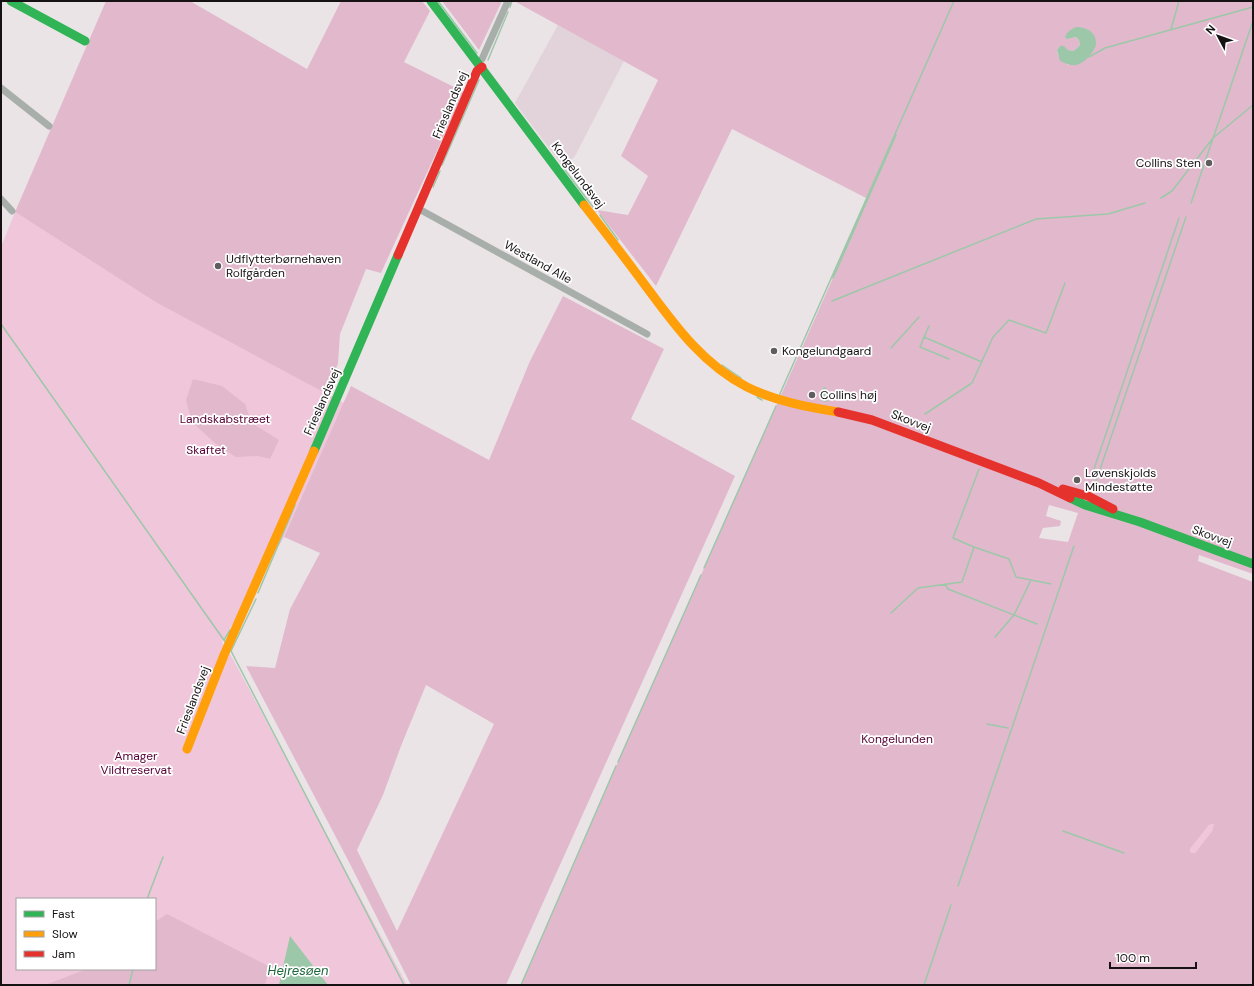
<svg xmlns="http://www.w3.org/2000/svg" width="1254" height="986" font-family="'DM Sans',sans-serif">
<rect width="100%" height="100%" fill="#ebe4e7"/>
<path fill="#e1d3d9" d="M 558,25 L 624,61 L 575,156 L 564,168 L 515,103 Z"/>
<path fill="#f0c6da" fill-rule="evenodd" d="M 15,212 L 157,303 L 344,403 L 284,537 L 222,642 L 233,659 L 407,985 L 1,985 L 1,247 ZM 17,899 L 155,899 L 155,969 L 17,969 Z
M 1215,824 L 1212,831 L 1195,853 L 1191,853 L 1190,849 L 1209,825 Z"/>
<path fill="#e2b9cc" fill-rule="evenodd" d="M 106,1 L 190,1 L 307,69 L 341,1 L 422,1 L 430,11 L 404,62 L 464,92 L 381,273 L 366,269 L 340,334 L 338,364 L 325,393 L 157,303 L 15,212 Z
M 442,1 L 502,1 L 479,50 Z
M 514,1 L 1253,1 L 1253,574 L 1199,555 L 1198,561 L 1253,582 L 1253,985 L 521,985 L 618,762 L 868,199 L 732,129 L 656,286 L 597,210 L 628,215 L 648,176 L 621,156 L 658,80 ZM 1090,31 L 1068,65 L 1058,55 L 1057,50 L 1060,46 L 1063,46 L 1068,50 L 1073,51 L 1076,49 L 1080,45 L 1079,40 L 1076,37 L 1068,39 ZM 1049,505 L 1078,513 L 1068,542 L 1039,538 L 1043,528 L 1060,526 L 1061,521 L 1046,516 ZM 1214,824 L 1212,831 L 1195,853 L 1191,853 L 1190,849 L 1209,825 Z
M 563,296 L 664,349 L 631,419 L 735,476 L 506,985 L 411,985 L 350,864 L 246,666 L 275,668 L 290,609 L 320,553 L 284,537 L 351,386 L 489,460 L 530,361 ZM 426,685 L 494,724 L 397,931 L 357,850 L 383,795 L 401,746 Z
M 193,379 L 222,386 L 245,404 L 252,423 L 279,440 L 270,459 L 258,456 L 236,457 L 217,445 L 192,422 L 186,400 Z
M 167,914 L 270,967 L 265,985 L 45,985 L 87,969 L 155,969 L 155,922 Z"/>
<path fill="#9cc7a9" d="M 1076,27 C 1085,27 1096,31 1096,43 C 1096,51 1083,65 1075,65 C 1070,66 1065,63 1060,61 L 1057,50 L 1060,46 L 1064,46 L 1068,50 L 1073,51 L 1076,49 L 1080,45 L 1079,40 L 1076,37 L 1067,39 L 1065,37 C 1067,32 1071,29 1076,27 Z
M 825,387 C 829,392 831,396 827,402 L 822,401 L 820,399 L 821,393 L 823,388 Z
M 290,936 L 328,985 L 279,985 Z"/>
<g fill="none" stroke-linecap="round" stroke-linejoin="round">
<path stroke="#9cc7a9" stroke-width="1.5" d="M 438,1 L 477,53
M 510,7 L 512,1
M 1171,29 L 1179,1
M 1089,57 L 1105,48 L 1253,7
M 488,60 L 508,12
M 442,165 L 479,80
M 565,170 L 596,211
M 433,187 L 440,171
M 1161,198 L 1172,191 L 1213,138 L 1253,105
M 1191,203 L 1253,21
M 600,215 L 618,240
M 833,278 L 896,135
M 832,301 L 1036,219 L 1108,214 L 1145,203
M 1,324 L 226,643
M 924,337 L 929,326
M 891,348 L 919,317
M 949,359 L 920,347 L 924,337 L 982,362
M 722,365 L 741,378
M 779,396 L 954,1
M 757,397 L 762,400
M 925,414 L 972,383 L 993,337 L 1009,320 L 1046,333 L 1065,283
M 1091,478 L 1179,218
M 1094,487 L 1186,217
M 974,547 L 1009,559 L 1016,577 L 1051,584
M 704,568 L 776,406
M 945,584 L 948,589 L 1037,624
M 258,593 L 295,505
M 891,613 L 918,588 L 962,582 L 974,547 L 953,538 L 979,469
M 995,637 L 1014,615 L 1031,580
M 224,640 L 230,630
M 230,649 L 404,985
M 231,651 L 256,599
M 987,724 L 1008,728
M 618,762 L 701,575
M 1063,831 L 1124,853
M 958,886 L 1074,546
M 147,899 L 163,857
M 129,985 L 133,969
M 521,985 L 616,766
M 924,985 L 951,905"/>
<path stroke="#a8afaa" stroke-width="7" d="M 478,62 L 482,59 L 508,1
M 1,88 L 49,126
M 1,199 L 12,211
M 419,209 L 647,334"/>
<path stroke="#30b455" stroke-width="9" d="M 11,1 L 85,41
M 431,1 L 584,205
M 314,451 L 398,255
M 1070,498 L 1085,505 L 1140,522 L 1253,564"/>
<path stroke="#ff9f0a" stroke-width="9" d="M 584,205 C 605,232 625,258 645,285 C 674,324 702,364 747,387 C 775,401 807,407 838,412
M 187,749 L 224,655 L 314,451"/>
<path stroke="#e5322d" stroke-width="9" d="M 398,255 L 477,71 L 482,67
M 838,412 L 872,420 L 1039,483 L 1070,498
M 1063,489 L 1088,496 L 1113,509"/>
</g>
<g fill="#615c5e" stroke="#fff" stroke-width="1.5">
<circle cx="1209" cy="163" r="4"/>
<circle cx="218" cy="266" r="4"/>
<circle cx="774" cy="351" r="4"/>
<circle cx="812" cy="395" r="4"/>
<circle cx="1077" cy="480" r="4"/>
</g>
<g text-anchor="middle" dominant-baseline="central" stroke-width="3.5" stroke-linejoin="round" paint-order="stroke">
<g font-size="12" fill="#161214" stroke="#fff">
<text transform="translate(450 105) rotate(-67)">Frieslandsvej</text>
<text transform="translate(578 175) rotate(53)">Kongelundsvej</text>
<text transform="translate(538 262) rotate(29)">Westland Alle</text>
<text transform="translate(322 402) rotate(-66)">Frieslandsvej</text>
<text transform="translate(911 421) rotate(21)">Skovvej</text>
<text transform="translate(1212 536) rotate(20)">Skovvej</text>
<text transform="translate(193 700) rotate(-69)">Frieslandsvej</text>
</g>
<g font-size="12" fill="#161214" stroke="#fff" text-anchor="start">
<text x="1201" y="163" text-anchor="end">Collins Sten</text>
<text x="226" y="259">Udflytterbørnehaven<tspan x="226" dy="14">Rolfgården</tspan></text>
<text x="782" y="351">Kongelundgaard</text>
<text x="820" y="395">Collins høj</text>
<text x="1085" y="473">Løvenskjolds<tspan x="1085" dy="14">Mindestøtte</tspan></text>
</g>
<g font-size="12" fill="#550035" stroke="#fff">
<text x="225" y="419">Landskabstræet</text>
<text x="206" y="450">Skaftet</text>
<text x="897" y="739">Kongelunden</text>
<text x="136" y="756">Amager<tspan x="136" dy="14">Vildtreservat</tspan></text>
</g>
<g font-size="13" font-style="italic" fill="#1b6439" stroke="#fff">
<text x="298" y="970">Hejresøen</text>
</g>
</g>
<rect width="1254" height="986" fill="none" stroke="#161214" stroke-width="4"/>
<rect x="16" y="898" width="140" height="72" fill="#ffffff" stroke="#a2a0a1"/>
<rect x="24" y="911" width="20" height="6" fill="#30b455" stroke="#a2a0a1"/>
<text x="52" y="918" font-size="12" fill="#161214">Fast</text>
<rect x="24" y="931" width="20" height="6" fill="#ff9f0a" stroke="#a2a0a1"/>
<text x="52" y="938" font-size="12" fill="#161214">Slow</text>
<rect x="24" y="951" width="20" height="6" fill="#e5322d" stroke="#a2a0a1"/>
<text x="52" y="958" font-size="12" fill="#161214">Jam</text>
<g transform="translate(1218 36) rotate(311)" stroke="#ffffff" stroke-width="3" paint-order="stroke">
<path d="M0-3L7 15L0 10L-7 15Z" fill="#161214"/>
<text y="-6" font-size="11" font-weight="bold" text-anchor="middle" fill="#161214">N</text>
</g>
<path d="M1110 962v6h86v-6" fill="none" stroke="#161214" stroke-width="2"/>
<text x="1116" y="962" font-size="12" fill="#161214" stroke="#ffffff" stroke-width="3" paint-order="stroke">100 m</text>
</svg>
